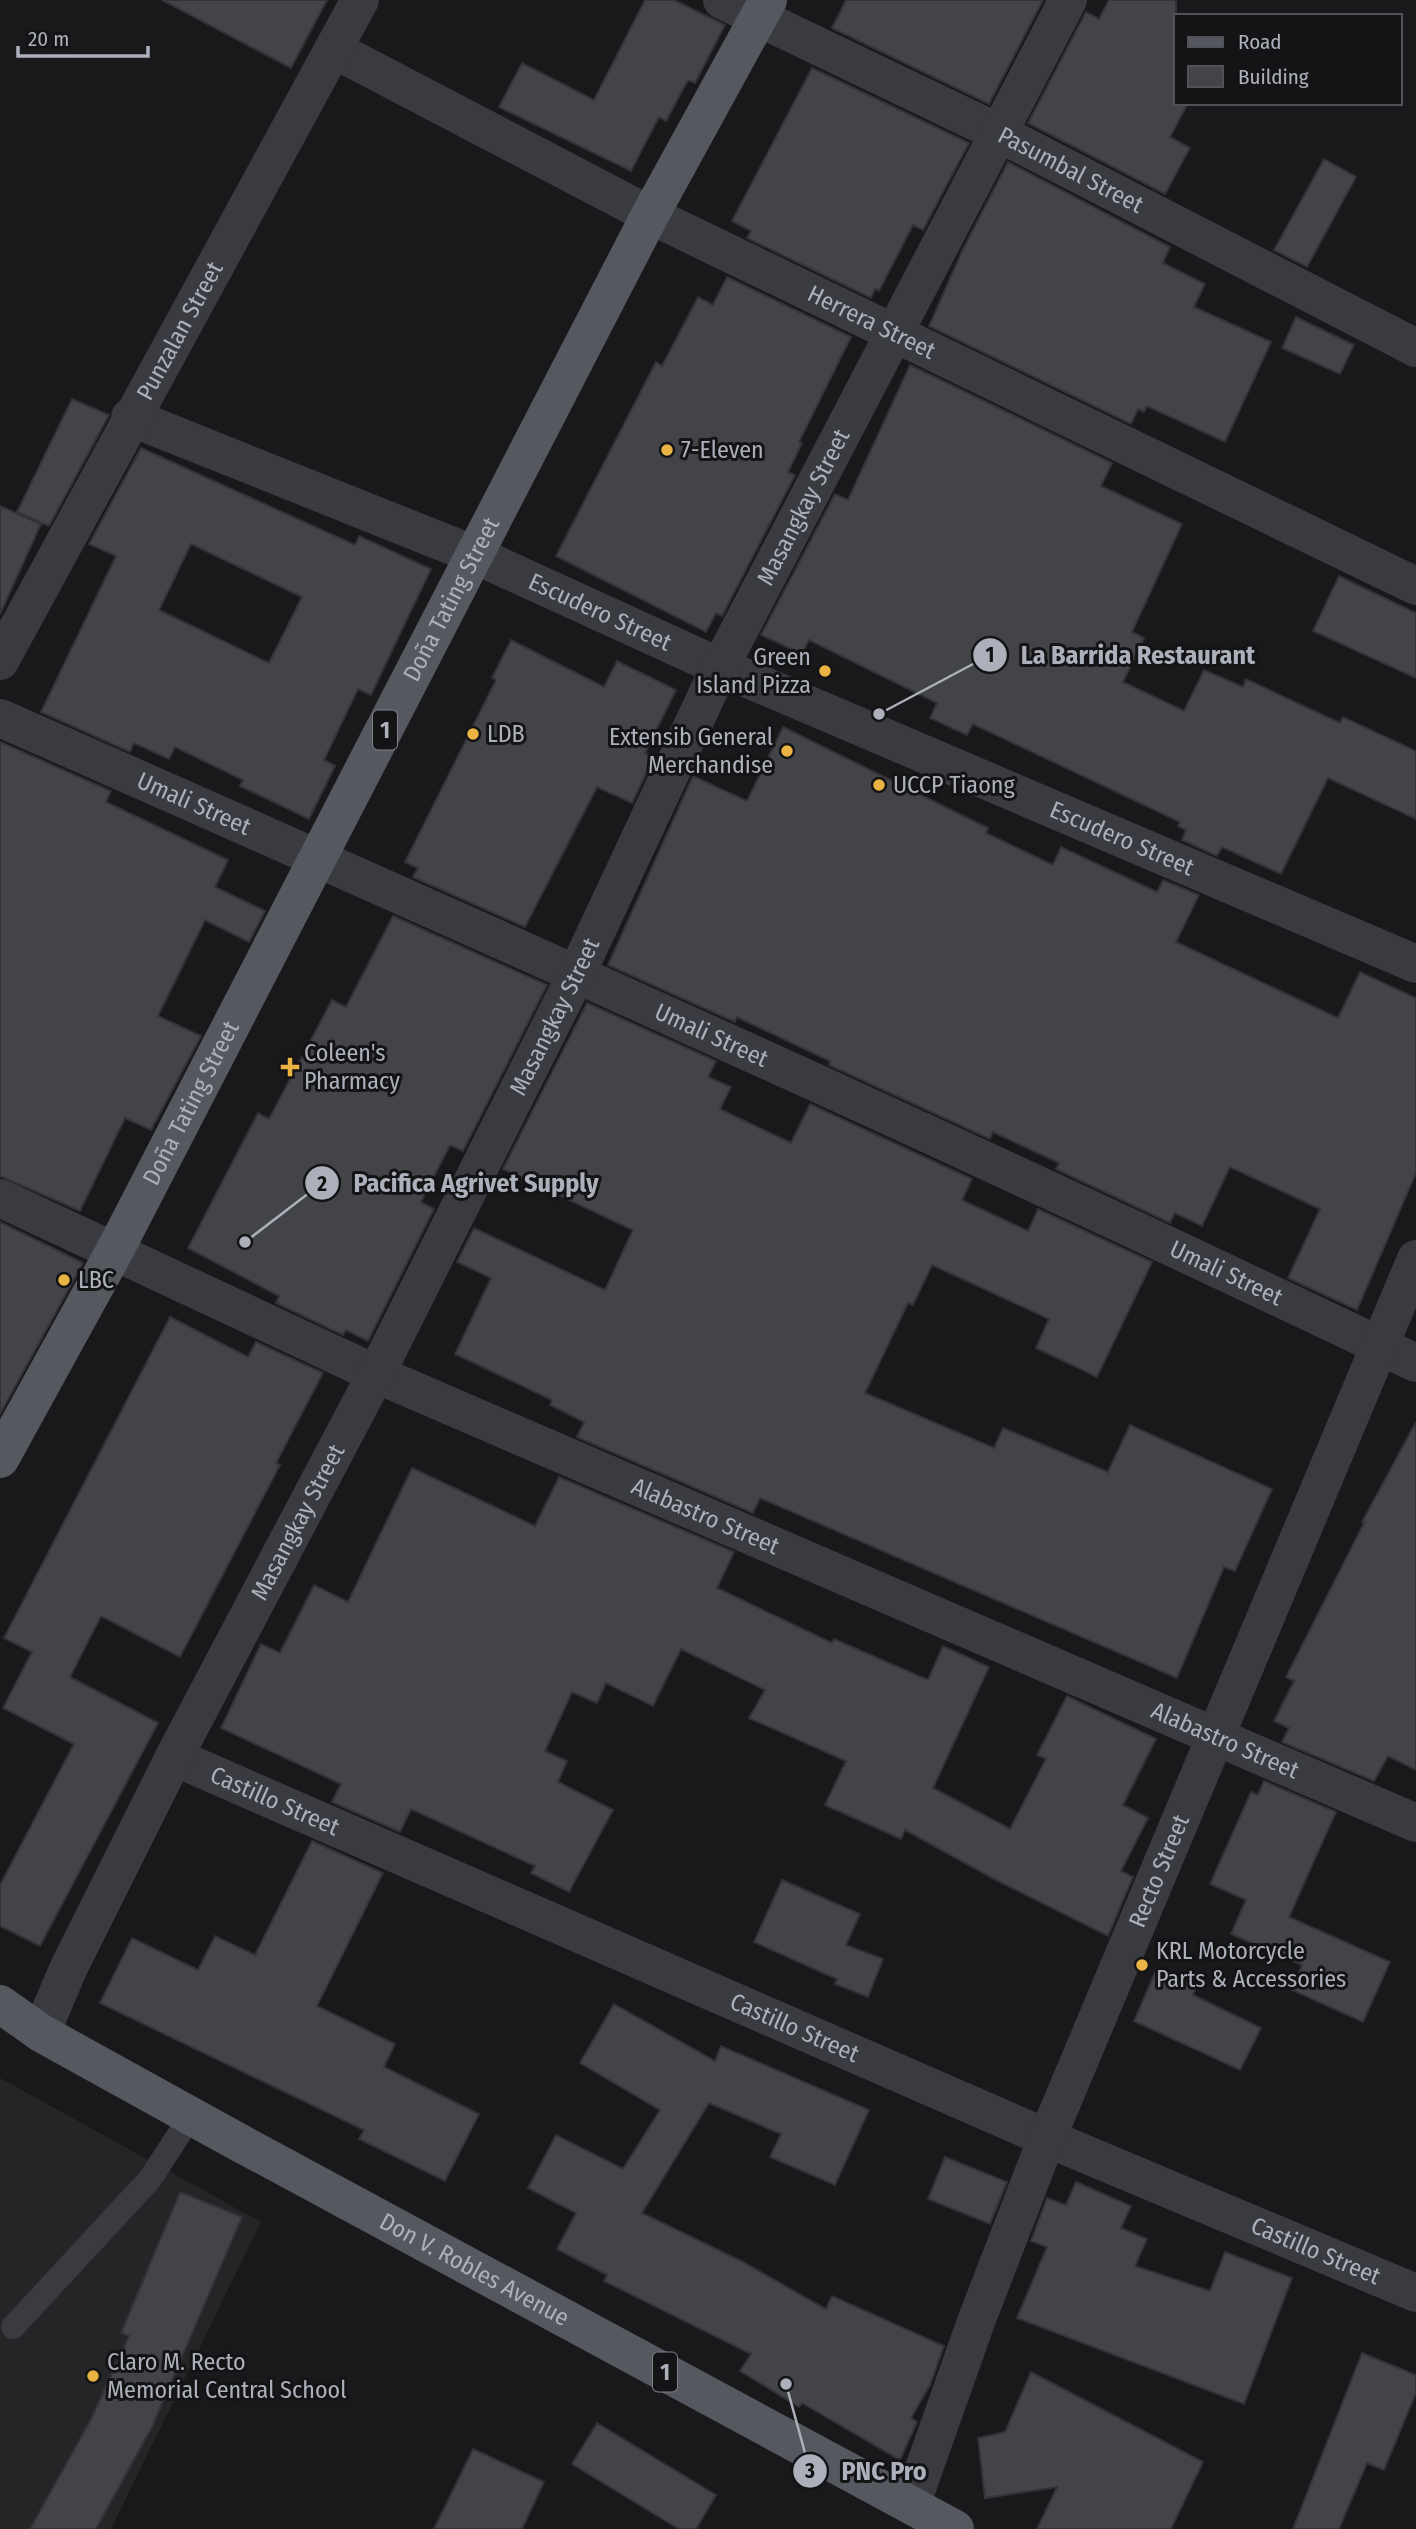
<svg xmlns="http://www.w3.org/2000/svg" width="1416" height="2529" font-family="'Fira Sans Condensed',sans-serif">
<rect width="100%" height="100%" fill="#19191b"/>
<path fill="#252528" d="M 0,2078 L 261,2222 L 111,2529 L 0,2529 Z"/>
<path fill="#434448" stroke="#333337" stroke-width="2" fill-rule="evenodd" d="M 162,0 L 327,0 L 291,68 Z
M 645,0 L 674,0 L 725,25 L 695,83 L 688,80 L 666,121 L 659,117 L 631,171 L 499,107 L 522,63 L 594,100 Z
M 846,0 L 1043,0 L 989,104 L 832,28 Z
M 1109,0 L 1176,0 L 1176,103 L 1188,103 L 1170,137 L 1190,148 L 1165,194 L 1028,123 L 1086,12 L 1099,19 Z
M 812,68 L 969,143 L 923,230 L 913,225 L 879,291 L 875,289 L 871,298 L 747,238 L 751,231 L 732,221 Z
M 1324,159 L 1356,177 L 1307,267 L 1274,250 Z
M 1008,162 L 1170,247 L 1163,263 L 1205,284 L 1194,307 L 1271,342 L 1225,442 L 1147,406 L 1144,412 L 1138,409 L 1131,424 L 929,326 L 963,249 Z
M 727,277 L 851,337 L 799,442 L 802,443 L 788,472 L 795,475 L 722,616 L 716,613 L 706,632 L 556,556 L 656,362 L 662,366 L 698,297 L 713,305 Z
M 1296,317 L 1354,345 L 1340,374 L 1282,348 Z
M 910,365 L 1112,463 L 1101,486 L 1182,524 L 1132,632 L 1144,638 L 1123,682 L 1184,711 L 1204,670 L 1243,687 L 1246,679 L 1340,723 L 1343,717 L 1416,751 L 1416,819 L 1328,778 L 1281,874 L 1222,847 L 1217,856 L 1182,840 L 1186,830 L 1178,826 L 1180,822 L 973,724 L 967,735 L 930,718 L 937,703 L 809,640 L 802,654 L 761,635 L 835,494 L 848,500 Z
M 72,399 L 109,415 L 49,526 L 17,512 Z
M 141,448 L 355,545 L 359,536 L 431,569 L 371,695 L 358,689 L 324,760 L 335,766 L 309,819 L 240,786 L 243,780 L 175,747 L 169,759 L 134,743 L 130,752 L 41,712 L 116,556 L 89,544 ZM 191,544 L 302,597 L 269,663 L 159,610 Z
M 0,506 L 41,524 L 0,614 Z
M 1339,576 L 1416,613 L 1416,678 L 1313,631 Z
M 511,640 L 604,687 L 617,661 L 676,690 L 645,753 L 654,757 L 632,803 L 597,787 L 525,927 L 413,877 L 418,868 L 405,862 L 496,680 L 492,678 Z
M 783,727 L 988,828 L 986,833 L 1053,865 L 1061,847 L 1157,892 L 1163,880 L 1199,895 L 1176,942 L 1338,1018 L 1360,972 L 1416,998 L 1416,1173 L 1357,1310 L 1288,1278 L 1320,1209 L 1230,1167 L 1202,1226 L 1175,1213 L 1170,1223 L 1056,1169 L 1059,1163 L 993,1132 L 990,1139 L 829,1065 L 830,1061 L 737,1017 L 735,1022 L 608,965 L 693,776 L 747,801 Z
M 0,742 L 111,791 L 106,802 L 228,860 L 215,887 L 265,911 L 249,942 L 205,920 L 158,1016 L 201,1036 L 151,1130 L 125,1118 L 80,1211 L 0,1176 Z
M 393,916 L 547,985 L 463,1151 L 450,1145 L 421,1202 L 434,1209 L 368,1341 L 346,1330 L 343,1335 L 276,1303 L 279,1296 L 188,1248 L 258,1113 L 269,1119 L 332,1000 L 346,1007 Z
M 587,1003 L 716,1061 L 708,1077 L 731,1087 L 720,1109 L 791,1143 L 810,1104 L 972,1179 L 962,1200 L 1028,1231 L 1038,1209 L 1152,1262 L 1097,1377 L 1036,1348 L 1049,1319 L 932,1265 L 913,1305 L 908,1303 L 865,1393 L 994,1448 L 1003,1428 L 1108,1472 L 1130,1425 L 1272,1489 L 1235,1571 L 1224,1567 L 1177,1678 L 760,1498 L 753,1513 L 577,1437 L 584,1422 L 550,1405 L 552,1400 L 455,1354 L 491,1278 L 457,1262 L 474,1228 L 605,1290 L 633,1230 L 503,1169 Z
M 0,1222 L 83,1263 L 0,1414 Z
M 170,1317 L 248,1357 L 256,1342 L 323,1373 L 276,1463 L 280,1465 L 180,1657 L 101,1616 L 70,1677 L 158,1723 L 40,1946 L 0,1926 L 0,1885 L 74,1744 L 3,1708 L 32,1652 L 4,1638 Z
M 1416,1422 L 1416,1770 L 1388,1756 L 1374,1781 L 1282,1742 L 1289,1728 L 1274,1721 L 1294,1681 L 1286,1677 L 1364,1523 L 1362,1522 Z
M 412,1468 L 535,1526 L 559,1477 L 734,1552 L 717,1588 L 832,1643 L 834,1639 L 928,1680 L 943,1646 L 989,1667 L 933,1788 L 1010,1829 L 1046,1759 L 1037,1755 L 1067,1696 L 1156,1739 L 1123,1805 L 1148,1818 L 1121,1871 L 1133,1877 L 1108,1936 L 996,1880 L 905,1830 L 901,1839 L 825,1805 L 846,1761 L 749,1718 L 765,1690 L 681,1649 L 653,1706 L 606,1683 L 597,1703 L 572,1692 L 545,1751 L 567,1761 L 558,1782 L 613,1810 L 569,1892 L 531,1873 L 535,1866 L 411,1809 L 400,1832 L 332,1802 L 341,1784 L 221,1728 L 261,1644 L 280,1653 L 314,1585 L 348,1602 Z
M 1264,1781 L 1336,1812 L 1289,1917 L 1390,1962 L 1363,2022 L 1292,1990 L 1302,1965 L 1231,1934 L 1246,1900 L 1210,1884 L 1251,1792 L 1258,1795 Z
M 312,1841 L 383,1873 L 317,2006 L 395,2044 L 384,2067 L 479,2114 L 445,2181 L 359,2139 L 364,2130 L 100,2003 L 132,1938 L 198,1970 L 215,1936 L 255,1955 Z
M 782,1880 L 860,1914 L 846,1945 L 883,1959 L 868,1997 L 835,1984 L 837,1979 L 754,1942 Z
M 1157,1968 L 1197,1985 L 1193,1995 L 1261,2028 L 1240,2070 L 1134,2021 Z
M 614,2004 L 715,2061 L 721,2046 L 869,2110 L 835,2185 L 770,2157 L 781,2134 L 709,2103 L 642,2213 L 741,2261 L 826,2309 L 832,2296 L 944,2346 L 930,2385 L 911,2418 L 917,2422 L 900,2460 L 802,2403 L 799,2407 L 740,2371 L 751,2354 L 604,2281 L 607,2275 L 557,2249 L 576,2213 L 528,2188 L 556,2135 L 623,2169 L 660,2110 L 580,2063 Z
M 945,2157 L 1007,2182 L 990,2224 L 928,2199 Z
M 1076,2182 L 1131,2206 L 1121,2228 L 1147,2239 L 1135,2266 L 1210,2291 L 1225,2252 L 1292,2278 L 1244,2404 L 1017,2318 L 1047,2247 L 1031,2241 L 1047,2198 L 1066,2205 Z
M 180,2192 L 242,2217 L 152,2427 L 96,2529 L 30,2529 L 90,2421 L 129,2336 L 121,2333 Z
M 1362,2353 L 1416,2375 L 1416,2393 L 1384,2470 L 1367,2463 L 1339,2529 L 1293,2529 Z
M 1031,2372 L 1203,2462 L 1171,2529 L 1037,2529 L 1057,2487 L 985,2498 L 978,2438 L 1005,2432 Z
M 597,2423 L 716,2495 L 696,2529 L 679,2529 L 572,2464 Z
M 473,2449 L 544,2482 L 522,2529 L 434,2529 Z"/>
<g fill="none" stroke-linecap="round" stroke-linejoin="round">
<path stroke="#3a3b40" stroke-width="24" d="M 13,2327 L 150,2179 L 191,2116"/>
<g stroke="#3a3b40" stroke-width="38">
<path id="s1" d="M 722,0 L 997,132 L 1416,348"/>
<path id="s2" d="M 333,49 L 650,215 L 1416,586"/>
<path id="s3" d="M 130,417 L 475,555 L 720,667 L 1416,964"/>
<path id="s4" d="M 0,661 L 360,0"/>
<path id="s5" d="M 0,718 C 475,927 948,1139 1416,1363"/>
<path id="s6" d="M 0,1198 L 376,1374 L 1416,1823"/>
<path id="s7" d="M 174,1757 L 1047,2138 L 1416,2293"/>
<path id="s8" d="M 41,2033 L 69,1967 L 174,1757 L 376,1374 L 576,975 L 720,667 L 1068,0"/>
<path id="s9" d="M 911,2505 L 977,2319 L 1047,2138 L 1416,1259"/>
</g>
<g stroke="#56585f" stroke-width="38">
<path id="s10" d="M 0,1459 L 114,1252 L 650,215 L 768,0"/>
<path id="s11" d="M 0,2004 L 41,2033 L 229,2137 L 955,2529"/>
</g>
</g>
<g fill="#eab343" stroke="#141416" stroke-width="2.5">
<circle cx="667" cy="450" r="7"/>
<circle cx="825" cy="671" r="7"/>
<circle cx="473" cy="734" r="7"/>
<circle cx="787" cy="751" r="7"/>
<circle cx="879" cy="785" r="7"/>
<path d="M286.5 1056.5h7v7h7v7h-7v7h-7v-7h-7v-7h7z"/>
<circle cx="64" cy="1280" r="7"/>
<circle cx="1142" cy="1965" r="7"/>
<circle cx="93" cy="2376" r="7"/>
</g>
<g text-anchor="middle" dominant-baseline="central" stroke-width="6" stroke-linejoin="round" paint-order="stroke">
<g fill="#141416" stroke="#7e8189" stroke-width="2">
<rect x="373" y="710.5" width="24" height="39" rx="5"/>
<rect x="653" y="2352.5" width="24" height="39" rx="5"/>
</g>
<g font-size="23" font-weight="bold" fill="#acb0ba">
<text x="385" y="730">1</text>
<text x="665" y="2372">1</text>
</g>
<g font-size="24" fill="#acb0ba" stroke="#141416">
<text stroke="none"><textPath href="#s1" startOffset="388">Pasumbal Street</textPath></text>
<text stroke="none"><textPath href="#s2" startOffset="604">Herrera Street</textPath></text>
<text stroke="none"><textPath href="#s4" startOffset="376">Punzalan Street</textPath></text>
<text stroke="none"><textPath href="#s8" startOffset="1706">Masangkay Street</textPath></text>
<text stroke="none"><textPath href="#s10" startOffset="971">Doña Tating Street</textPath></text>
<text stroke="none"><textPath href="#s3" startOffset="509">Escudero Street</textPath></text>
<text stroke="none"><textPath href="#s5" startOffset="212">Umali Street</textPath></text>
<text stroke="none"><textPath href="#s3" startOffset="1078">Escudero Street</textPath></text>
<text stroke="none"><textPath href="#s8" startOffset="1139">Masangkay Street</textPath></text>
<text stroke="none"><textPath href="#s5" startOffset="779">Umali Street</textPath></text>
<text stroke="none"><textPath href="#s10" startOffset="404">Doña Tating Street</textPath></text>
<text stroke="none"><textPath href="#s5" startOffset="1346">Umali Street</textPath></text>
<text stroke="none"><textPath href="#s6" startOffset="774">Alabastro Street</textPath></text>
<text stroke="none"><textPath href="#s8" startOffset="572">Masangkay Street</textPath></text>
<text stroke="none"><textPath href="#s6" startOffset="1340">Alabastro Street</textPath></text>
<text stroke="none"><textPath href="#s7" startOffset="110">Castillo Street</textPath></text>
<text stroke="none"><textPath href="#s9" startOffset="681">Recto Street</textPath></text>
<text stroke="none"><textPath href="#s7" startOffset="677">Castillo Street</textPath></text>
<text stroke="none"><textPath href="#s7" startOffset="1244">Castillo Street</textPath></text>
<text stroke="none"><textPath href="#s11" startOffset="544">Don V. Robles Avenue</textPath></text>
</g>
<g font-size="24" fill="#acb0ba" stroke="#141416" text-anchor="start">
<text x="681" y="450">7-Eleven</text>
<text x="811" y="657" text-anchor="end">Green<tspan x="811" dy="28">Island Pizza</tspan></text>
<text x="487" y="734">LDB</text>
<text x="773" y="737" text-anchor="end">Extensib General<tspan x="773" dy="28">Merchandise</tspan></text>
<text x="893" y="785">UCCP Tiaong</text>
<text x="304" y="1053">Coleen's<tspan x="304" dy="28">Pharmacy</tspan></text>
<text x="78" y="1280">LBC</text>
<text x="1156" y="1951">KRL Motorcycle<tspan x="1156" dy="28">Parts &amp; Accessories</tspan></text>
<text x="107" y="2362">Claro M. Recto<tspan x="107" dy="28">Memorial Central School</tspan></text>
</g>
</g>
<path fill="none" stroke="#acb0ba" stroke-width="2.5" d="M879 714L990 655M245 1242L322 1183M786 2384L810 2471"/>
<g fill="#acb0ba" stroke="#141416" stroke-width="2.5">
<circle cx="879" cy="714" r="7"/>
<circle cx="245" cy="1242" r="7"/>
<circle cx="786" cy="2384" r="7"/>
<circle cx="990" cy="655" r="18"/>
<circle cx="322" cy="1183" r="18"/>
<circle cx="810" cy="2471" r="18"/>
</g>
<g font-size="21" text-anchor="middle" font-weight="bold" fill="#111">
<text x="990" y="662">1</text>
<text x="322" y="1191">2</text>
<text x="810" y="2478">3</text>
</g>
<g font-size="26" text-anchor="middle" font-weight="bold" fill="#acb0ba" stroke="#141416" stroke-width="6" stroke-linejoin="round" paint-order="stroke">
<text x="1138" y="664">La Barrida Restaurant</text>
<text x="476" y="1192">Pacifica Agrivet Supply</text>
<text x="884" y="2480">PNC Pro</text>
</g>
<rect x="1174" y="14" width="228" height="91" fill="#141416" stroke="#515258" stroke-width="2"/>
<rect x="1188" y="37" width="35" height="10" fill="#56585f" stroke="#515258" stroke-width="2"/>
<text x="1238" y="49" font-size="21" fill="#acb0ba">Road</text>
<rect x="1188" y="66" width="35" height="21" fill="#434448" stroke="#515258" stroke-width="2"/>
<text x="1238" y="84" font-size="21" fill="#acb0ba">Building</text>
<path d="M18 46v10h130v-10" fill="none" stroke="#acb0ba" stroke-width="3.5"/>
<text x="28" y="46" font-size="21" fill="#acb0ba" stroke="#141416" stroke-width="5" paint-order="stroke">20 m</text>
</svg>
